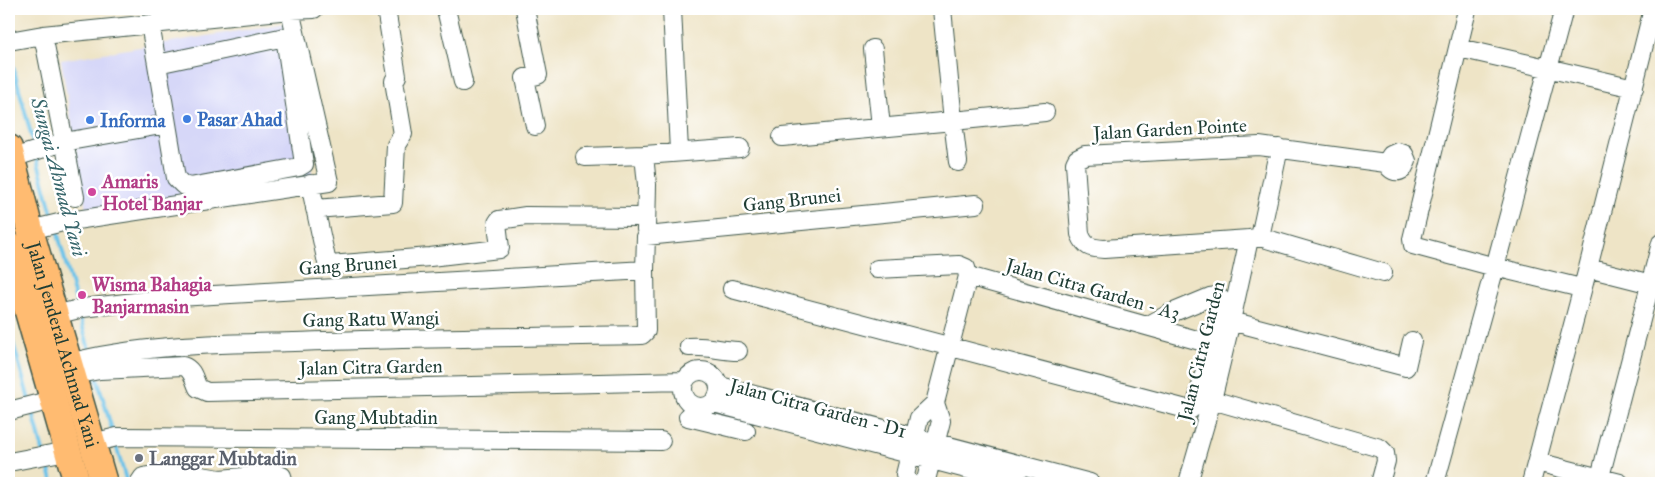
<svg xmlns="http://www.w3.org/2000/svg" width="1670" height="492" font-family="'IM FELL Great Primer',serif">
<rect width="100%" height="100%" fill="#fff"/>
<filter id="ink" filterUnits="userSpaceOnUse"><feTurbulence type="fractalNoise" baseFrequency=".02" numOctaves="2"/><feDisplacementMap in="SourceGraphic" scale="10" xChannelSelector="R" yChannelSelector="G"/><feConvolveMatrix kernelMatrix="1 2 1 2 8 2 1 2 1" color-interpolation-filters="sRGB"/></filter>
<filter id="wash" filterUnits="userSpaceOnUse"><feTurbulence type="fractalNoise" baseFrequency=".0096" numOctaves="4" result="noise"/><feDisplacementMap in="SourceGraphic" scale="20" xChannelSelector="R" yChannelSelector="G"/><feGaussianBlur stdDeviation="1.12" result="paint"/><feColorMatrix in="noise" values="0 0 0 0 0 0 0 0 0 0 0 0 0 0 0 0 0 1.4 0 .05"/><feComposite in="paint" operator="in"/></filter>
<g filter="url(#wash)">
<rect width="100%" height="100%" fill="#eee4c6"/>
<path fill="#d6d7f8" d="M 287,23 L 313,179 L 87,215 L 61,60 Z"/>
<g fill="none" stroke-linecap="round" stroke-linejoin="round">
<path stroke="#6cc3e9" stroke-width="4" d="M 9,51 L 34,146
M 36,155 L 53,218
M 56,227 L 77,305
M 79,314 L 90,353
M 9,328 L 29,400
M 96,375 L 113,433
M 32,409 L 43,451
M 115,442 L 127,483
M 46,460 L 53,483"/>
</g>
</g>
<g filter="url(#ink)">
<g fill="none" stroke-linecap="round" stroke-linejoin="round">
<defs>
<path id="minor" d="M 446,9 L 463,82
M 525,9 L 538,75 L 525,78 L 535,126
M 672,9 L 679,151
M 942,9 L 953,121 L 1045,112
M 1467,10 L 1412,239 L 1413,245 L 1495,267 L 1581,288
M 150,24 L 157,64
M 43,35 L 75,197
M 285,37 L 304,164 L 299,167 L 190,187 L 183,185 L 176,178 L 157,64 Z
M 9,41 L 43,35 L 290,10 L 314,9
M 1459,48 L 1634,88
M 873,49 L 881,127
M 782,137 L 953,121 L 958,162
M 585,157 L 644,155
M 12,158 L 64,142 L 167,124
M 310,184 L 327,263 L 330,265 L 430,257 L 499,249 L 500,248 L 497,223 L 499,220 L 526,216 L 640,217
M 315,209 L 393,203 L 396,145 L 403,134 L 394,81 L 397,76 L 386,9
M 30,230 L 63,222 L 329,182 L 290,10
M 646,230 L 647,185 L 644,155 L 740,148
M 1260,237 L 1383,273
M 1260,237 L 1279,148
M 1249,239 L 1104,249 C 1090,248 1085,247 1080,234 L 1075,163 L 1077,159 L 1085,155 L 1259,146 L 1386,163 C 1390,170 1396,174 1403,169 L 1407,161 L 1404,154 L 1398,152 L 1391,155 L 1386,163
M 1588,268 L 1651,284
M 877,269 L 959,265 L 966,268 L 968,276 L 935,403
M 968,276 L 1211,344
M 732,289 L 1190,410 L 1196,405 L 1221,309 L 1220,298 L 1217,296 L 1210,297 L 1169,314 L 1147,326
M 55,315 L 83,308 L 178,297 L 645,270 L 646,236 L 976,204
M 1231,321 L 1406,367 L 1412,341
M 689,347 C 705,345 721,351 738,351
M 69,363 C 142,344 220,344 294,342 C 410,338 526,337 642,335 L 646,331 L 645,270
M683 389a18 18 0 1 1 36 0a18 18 0 1 1-36 0Z
M 73,375 L 100,370 L 183,366 C 193,369 194,380 198,388 L 207,392 L 685,381
M 720,386 L 1090,483
M 1212,400 L 1380,448 L 1385,453 L 1386,461 L 1380,483
M 714,403 L 1020,483
M 9,411 L 52,400
M 688,417 L 746,431
M 92,443 L 117,437 L 661,441
M 9,462 L 67,451
M 1537,462 L 1620,483
M 1600,477 L 1661,243
M 139,483 L 143,477 L 148,476 L 195,475 L 220,479 L 277,474 L 282,476 L 284,483
M 909,483 L 905,475 L 919,418 L 935,403 L 941,421 L 926,480 L 922,483
M 1188,483 L 1212,400 L 1231,321 L 1249,239 L 1259,237
M 1435,483 L 1495,267 L 1564,9
M 1531,483 L 1588,268 L 1653,9"/>
<g id="highway">
<path id="s1" d="M 9,148 L 30,230 L 104,483"/>
<path d="M 9,245 L 77,483"/>
</g>
</defs>
<use href="#minor" stroke="#3e564a" stroke-width="20"/>
<use href="#highway" stroke="#3e564a" stroke-width="29"/>
<use href="#minor" stroke="#fff" stroke-width="18"/>
<use href="#highway" stroke="#ffbb71" stroke-width="26"/>
</g>
</g>
<g fill="#3f7fe0" stroke="#fff" stroke-width="2">
<circle cx="187" cy="119" r="5"/>
<circle cx="90" cy="120" r="5"/>
</g>
<g fill="#d1479c" stroke="#fff" stroke-width="2">
<circle cx="92" cy="192" r="5"/>
<circle cx="82" cy="295" r="5"/>
</g>
<circle fill="#6b7280" stroke="#fff" stroke-width="2" cx="139" cy="458" r="5"/>
<g text-anchor="middle" dominant-baseline="central" stroke-width="5" stroke-linejoin="round" paint-order="stroke">
<g font-size="19" font-weight="bold" fill="#366cbe" stroke="#fff" text-anchor="start">
<text x="197" y="119">Pasar Ahad</text>
<text x="100" y="120">Informa</text>
</g>
<g font-size="19" fill="#1f3d34" stroke="#fff">
<text transform="translate(1170 129) rotate(-3)">Jalan Garden Pointe</text>
<text transform="translate(792 200) rotate(-6)">Gang Brunei</text>
<text transform="translate(348 265) rotate(-4)">Gang Brunei</text>
<text transform="translate(1093 289) rotate(16)">Jalan Citra Garden - A3</text>
<text transform="translate(371 319) rotate(-1)">Gang Ratu Wangi</text>
<text stroke="none"><textPath href="#s1" startOffset="204">Jalan Jenderal Achmad Yani</textPath></text>
<text transform="translate(1201 351) rotate(-76)">Jalan Citra Garden</text>
<text transform="translate(371 367) rotate(-1)">Jalan Citra Garden</text>
<text transform="translate(818 408) rotate(15)">Jalan Citra Garden - D1</text>
<text x="376" y="417">Gang Mubtadin</text>
</g>
<g font-size="19" font-weight="bold" fill="#b23c85" stroke="#fff" text-anchor="start">
<text x="102" y="181">Amaris<tspan x="102" dy="22">Hotel Banjar</tspan></text>
<text x="92" y="284">Wisma Bahagia<tspan x="92" dy="22">Banjarmasin</tspan></text>
</g>
<g font-size="19" font-weight="bold" fill="#5b616d" stroke="#fff" text-anchor="start">
<text x="149" y="458">Langgar Mubtadin</text>
</g>
<g font-size="20" font-style="italic" fill="#36656a" stroke="#fff">
<text transform="translate(59 177) rotate(75)">Sungai Ahmad Yani</text>
</g>
</g>
<rect width="1670" height="492" fill="none" stroke="#fff" stroke-width="30"/>
</svg>
